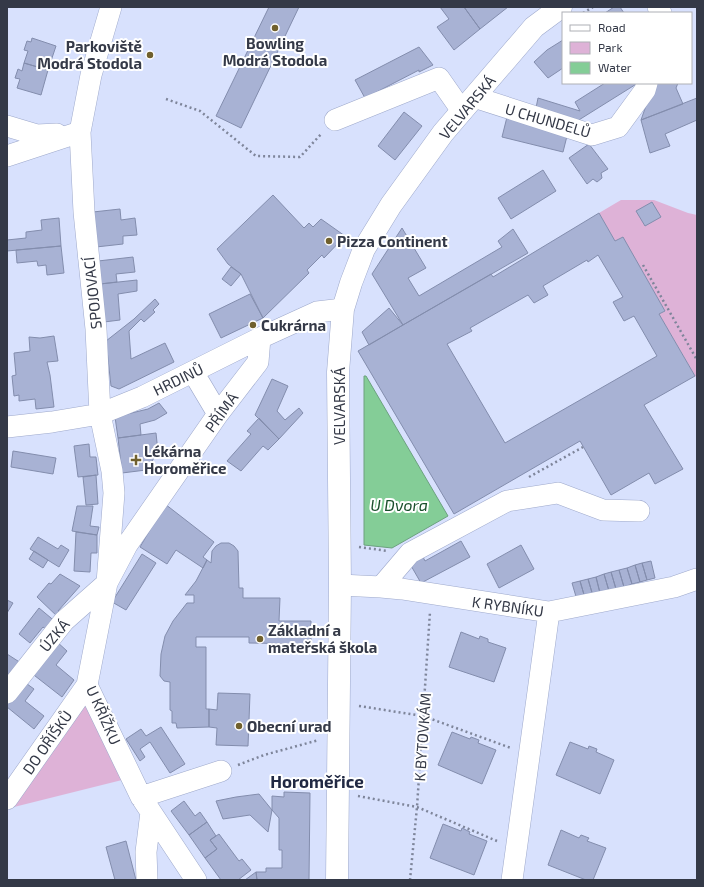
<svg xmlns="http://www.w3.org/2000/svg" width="704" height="887" font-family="'Exo 2',sans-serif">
<rect width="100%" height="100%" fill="#d8e1fd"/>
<path fill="#deb2d7" d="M 621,200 L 654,200 L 688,213 L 697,215 L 697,379 L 659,314 L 665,311 L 623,238 L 615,241 L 599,213 Z
M 87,700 L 122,780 L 14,807 Z"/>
<path fill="#84cd97" stroke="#6ca17f" d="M 364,376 L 366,376 L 448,516 L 392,548 L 364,545 Z"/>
<path fill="#a8b2d4" stroke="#838dad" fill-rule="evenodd" d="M 269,7 L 299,7 L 241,128 L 216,116 Z
M 440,7 L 464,7 L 480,29 L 454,50 L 437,27 L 449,19 Z
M 464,7 L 508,7 L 480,29 Z
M 614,7 L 620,7 L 624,13 L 605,13 Z
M 32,38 L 56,46 L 48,70 L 24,63 L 28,51 L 24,50 L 27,41 L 31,42 Z
M 563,40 L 563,68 L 548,78 L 534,62 L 547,50 Z
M 419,47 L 433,65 L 419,72 L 419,70 L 365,98 L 355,80 Z
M 24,63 L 48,70 L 41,95 L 17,88 L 20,79 L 15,78 L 18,69 L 22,71 Z
M 605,83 L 638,83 L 574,123 L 535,113 L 538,98 L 580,111 L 575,102 Z
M 654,83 L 678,83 L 676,88 L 683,104 L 641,120 Z
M 697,98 L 697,120 L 665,134 L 670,146 L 650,153 L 641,120 Z
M 404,112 L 422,126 L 395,160 L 378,146 Z
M 507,117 L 568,132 L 563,152 L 502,137 Z
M 589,144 L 608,169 L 601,173 L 602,178 L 597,182 L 593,179 L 587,184 L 569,158 Z
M 543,170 L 556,191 L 511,219 L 498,198 Z
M 273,195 L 304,228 L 309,223 L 313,227 L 321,219 L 345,236 L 324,258 L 322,255 L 307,270 L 309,273 L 263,318 L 241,274 L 228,264 L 217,249 Z
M 652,202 L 661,217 L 645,226 L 636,211 Z
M 120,209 L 121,220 L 135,218 L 137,235 L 123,236 L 123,244 L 96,247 L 93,212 Z
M 599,213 L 615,241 L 623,237 L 665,311 L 659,314 L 695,376 L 644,405 L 683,469 L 655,484 L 649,473 L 611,495 L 580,441 L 454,514 L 358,351 L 491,274 L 493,277 ZM 598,255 L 623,297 L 613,302 L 624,321 L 634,316 L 657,356 L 505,443 L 447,344 L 472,331 L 470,328 L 528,295 L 534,303 L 548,295 L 543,286 L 587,260 L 588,262 Z
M 59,218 L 61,246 L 7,251 L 7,240 L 26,238 L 26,232 L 42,230 L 41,220 Z
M 402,228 L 426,268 L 408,278 L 419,296 L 502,247 L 498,241 L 513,229 L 528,253 L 403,325 L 372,274 Z
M 61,246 L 64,273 L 47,275 L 46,265 L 38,266 L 37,261 L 17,263 L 16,250 Z
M 133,257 L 135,272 L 116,274 L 117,282 L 100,284 L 98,261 Z
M 231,267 L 241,274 L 231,286 L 222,279 Z
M 137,280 L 137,291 L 118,294 L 120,320 L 104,322 L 100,284 Z
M 250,294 L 263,318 L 221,338 L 209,314 Z
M 155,299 L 159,304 L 153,310 L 155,312 L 144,322 L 141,319 L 129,331 L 131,359 L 165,343 L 174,362 L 119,389 L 111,386 L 106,341 L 134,319 Z
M 389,308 L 403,325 L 369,345 L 362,332 Z
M 54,336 L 58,361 L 47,362 L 50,375 L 54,407 L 36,409 L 35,399 L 19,401 L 19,395 L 14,396 L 12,376 L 16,375 L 14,353 L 30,351 L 29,337 L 40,338 Z
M 272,379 L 288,386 L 277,411 L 285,420 L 299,408 L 303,413 L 279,439 L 255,415 Z
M 159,403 L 167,413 L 155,420 L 140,424 L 141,435 L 118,438 L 115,417 L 148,409 Z
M 259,418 L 279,439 L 268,450 L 263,446 L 241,471 L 227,461 L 251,434 L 247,431 Z
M 156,433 L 158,452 L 146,470 L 122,473 L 118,438 Z
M 89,444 L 90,457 L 96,457 L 98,475 L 78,477 L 74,446 Z
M 13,451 L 56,458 L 53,474 L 11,467 Z
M 96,475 L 98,504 L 86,505 L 83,477 Z
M 165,504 L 214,542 L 203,557 L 207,560 L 203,568 L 176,550 L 167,564 L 140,547 Z
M 77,506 L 93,506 L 90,526 L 99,527 L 97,535 L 72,531 Z
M 76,532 L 97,535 L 97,553 L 91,553 L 90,572 L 74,571 Z
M 38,537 L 58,549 L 61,545 L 69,550 L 59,567 L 30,549 Z
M 461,541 L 470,557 L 421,583 L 410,564 L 423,557 L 425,561 Z
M 221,543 L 229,543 L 234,546 L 238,551 L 239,588 L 243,588 L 243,598 L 280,598 L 279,621 L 311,621 L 311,644 L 249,643 L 249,637 L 196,637 L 196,647 L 206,647 L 206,709 L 209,709 L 209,727 L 177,728 L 176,723 L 172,723 L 172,711 L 170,710 L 170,682 L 164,681 L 160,676 L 161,654 L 165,636 L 173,621 L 187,603 L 194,603 L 194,595 L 185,595 L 196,581 L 207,560 L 211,563 L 212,551 L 216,546 Z
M 521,545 L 534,569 L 499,588 L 487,564 Z
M 34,551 L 48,560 L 43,568 L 29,559 Z
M 142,554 L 156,563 L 126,610 L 112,602 Z
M 651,561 L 655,578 L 647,580 L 642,563 Z
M 642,563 L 647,580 L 640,582 L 635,565 Z
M 635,565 L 640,582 L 632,584 L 627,568 Z
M 627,568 L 632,584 L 624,587 L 619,570 Z
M 619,570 L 624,587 L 616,589 L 611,572 Z
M 611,572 L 616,589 L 609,591 L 604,574 Z
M 60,574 L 80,586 L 58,611 L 63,615 L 60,619 L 37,597 L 49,583 L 51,584 Z
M 604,574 L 609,591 L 600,593 L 596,577 Z
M 596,577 L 600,593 L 593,596 L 588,579 Z
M 588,579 L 593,596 L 585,598 L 580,581 Z
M 580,581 L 585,598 L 577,600 L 572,583 Z
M 7,600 L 13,603 L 7,613 Z
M 39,608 L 57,623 L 49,632 L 43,627 L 30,643 L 19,634 Z
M 461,632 L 479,639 L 480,636 L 488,639 L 488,642 L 506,648 L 494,682 L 449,667 Z
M 56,641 L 67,651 L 56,665 L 74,680 L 62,697 L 30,672 Z
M 7,654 L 21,663 L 7,678 Z
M 23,681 L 34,689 L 25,701 L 44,716 L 34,729 L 7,707 L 7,702 Z
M 218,693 L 250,694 L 248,746 L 216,745 L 217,728 L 209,727 L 209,709 L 217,710 Z
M 161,727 L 185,764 L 170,773 L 150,742 L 140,749 L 145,757 L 140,761 L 126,739 L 141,729 L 146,736 Z
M 452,732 L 470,739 L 471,737 L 479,740 L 478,743 L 496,750 L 482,784 L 438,765 Z
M 570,742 L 588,749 L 589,746 L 597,749 L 596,752 L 614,760 L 600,794 L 556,775 Z
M 284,792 L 310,793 L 309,880 L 257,880 L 256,872 L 266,872 L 266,868 L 282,868 L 282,850 L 279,850 L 279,818 L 272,810 L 272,796 L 284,797 Z
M 259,794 L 272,810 L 268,832 L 250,815 L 223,819 L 216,801 L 236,797 Z
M 184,801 L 195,816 L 200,812 L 207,822 L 189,835 L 171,811 Z
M 207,822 L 216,836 L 210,840 L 217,849 L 205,858 L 189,835 Z
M 443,824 L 461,831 L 462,828 L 470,832 L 469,834 L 487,841 L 474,875 L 430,858 Z
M 561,830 L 579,838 L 581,835 L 589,838 L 587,841 L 606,848 L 593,880 L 586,880 L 548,865 Z
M 219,834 L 239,861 L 242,859 L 251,870 L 238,880 L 221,880 L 205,858 L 217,849 L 210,840 Z
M 126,841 L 136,880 L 115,880 L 106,847 Z
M 256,872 L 257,880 L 245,880 Z"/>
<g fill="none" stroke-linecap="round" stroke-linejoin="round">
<defs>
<path id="minor" d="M 111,7 L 91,75 L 80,132 L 84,212 L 96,329 L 100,414 L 112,471 L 114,493 L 107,583 L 87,685 L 141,797 L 196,880
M 658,7 L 661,13
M 474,97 L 592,135 L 618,127 L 645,90 L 647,83
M 335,120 L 439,78 L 462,111
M 7,126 L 37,135 L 57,134
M 7,156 L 80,132
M 193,372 L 218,414
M 7,427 L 52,422 L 100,414 L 142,397 L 260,338 L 317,312 L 343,309
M 340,585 L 381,587 L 402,589 L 549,612 L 674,587 L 697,579
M 381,587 L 410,553 L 507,501 L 558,493 L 603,510 L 639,511
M 7,693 L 64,621 L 107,583 L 127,545 L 218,414 L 258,362 L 260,338
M 141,797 L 221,771
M 7,799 L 87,685
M 147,880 L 146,852 L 151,812
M 512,880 L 549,612"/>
<path id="major" d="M 337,880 L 340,585 L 338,372 L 343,309 L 351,283 L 364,249 L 391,205 L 443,133 L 534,27 L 561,7"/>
</defs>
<use href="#minor" stroke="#9ea9cb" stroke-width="22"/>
<use href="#major" stroke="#9ea9cb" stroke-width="23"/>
<path stroke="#7e859a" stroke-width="2.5" stroke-dasharray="2 3" stroke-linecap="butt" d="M 583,13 L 593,7
M 166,99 L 200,111 L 256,156 L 300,157 L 322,133
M 643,265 L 697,360
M 529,477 L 583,447
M 359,547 L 388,551
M 359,706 L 423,716 L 511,748
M 238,765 L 264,755 L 319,740
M 358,796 L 417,807 L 497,841
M 410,880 L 417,807 L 430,612"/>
<use href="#minor" stroke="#fff" stroke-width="21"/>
<use href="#major" stroke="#fff" stroke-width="22"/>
</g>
<g fill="#70602d" stroke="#fff" stroke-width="1.5">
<circle cx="275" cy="28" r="4"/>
<circle cx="150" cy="55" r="4"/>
<circle cx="329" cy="241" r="4"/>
<circle cx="253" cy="325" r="4"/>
<path d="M134 454h4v4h4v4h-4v4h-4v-4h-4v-4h4z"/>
<circle cx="260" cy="639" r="4"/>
<circle cx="239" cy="726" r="4"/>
</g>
<g text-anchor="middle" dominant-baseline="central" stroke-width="4" stroke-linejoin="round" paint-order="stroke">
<g font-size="15" font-weight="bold" fill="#343947" stroke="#fff" text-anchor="start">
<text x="275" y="43" text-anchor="middle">Bowling<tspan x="275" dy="17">Modrá Stodola</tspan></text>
<text x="142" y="46" text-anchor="end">Parkoviště<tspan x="142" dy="17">Modrá Stodola</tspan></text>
<text x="337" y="241">Pizza Continent</text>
<text x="261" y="325">Cukrárna</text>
<text x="144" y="451">Lékárna<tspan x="144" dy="17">Horoměřice</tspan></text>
<text x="268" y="630">Základní a<tspan x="268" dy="17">mateřská škola</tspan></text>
<text x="247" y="726">Obecní urad</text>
</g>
<g font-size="15" fill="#343947" stroke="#fff">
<text transform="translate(467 107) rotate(-50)">VELVARSKÁ</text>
<text transform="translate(548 120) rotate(16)">U CHUNDELŮ</text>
<text transform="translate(92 293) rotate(-96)">SPOJOVACÍ</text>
<text transform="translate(178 379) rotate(-26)">HRDINŮ</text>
<text transform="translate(339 406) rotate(-90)">VELVARSKÁ</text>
<text transform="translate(221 412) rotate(-54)">PŘÍMÁ</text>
<text transform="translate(508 606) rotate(8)">K RYBNÍKU</text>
<text transform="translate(54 635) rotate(-50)">ÚZKÁ</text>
<text transform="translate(104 715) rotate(66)">U KŘÍŽKU</text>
<text transform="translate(422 737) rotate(-86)">K BYTOVKÁM</text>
<text transform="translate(47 742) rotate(-55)">DO OŘÍŠKŮ</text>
</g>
<g font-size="16" font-style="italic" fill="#194e2b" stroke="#fff">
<text x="399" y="504">U Dvora</text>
</g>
<g font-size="17" font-weight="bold" fill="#212943" stroke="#fff">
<text x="317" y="781">Horoměřice</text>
</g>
</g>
<rect width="704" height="887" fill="none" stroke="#343947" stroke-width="16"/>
<rect x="562" y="12" width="130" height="72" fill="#ffffff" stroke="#aeb0b5"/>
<rect x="570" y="25" width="20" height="6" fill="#ffffff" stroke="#aeb0b5"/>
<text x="598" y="32" font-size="12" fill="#343947">Road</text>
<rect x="570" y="42" width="20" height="12" fill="#deb2d7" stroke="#aeb0b5"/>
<text x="598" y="52" font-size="12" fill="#343947">Park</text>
<rect x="570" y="62" width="20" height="12" fill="#84cd97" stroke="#aeb0b5"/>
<text x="598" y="72" font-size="12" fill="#343947">Water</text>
</svg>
